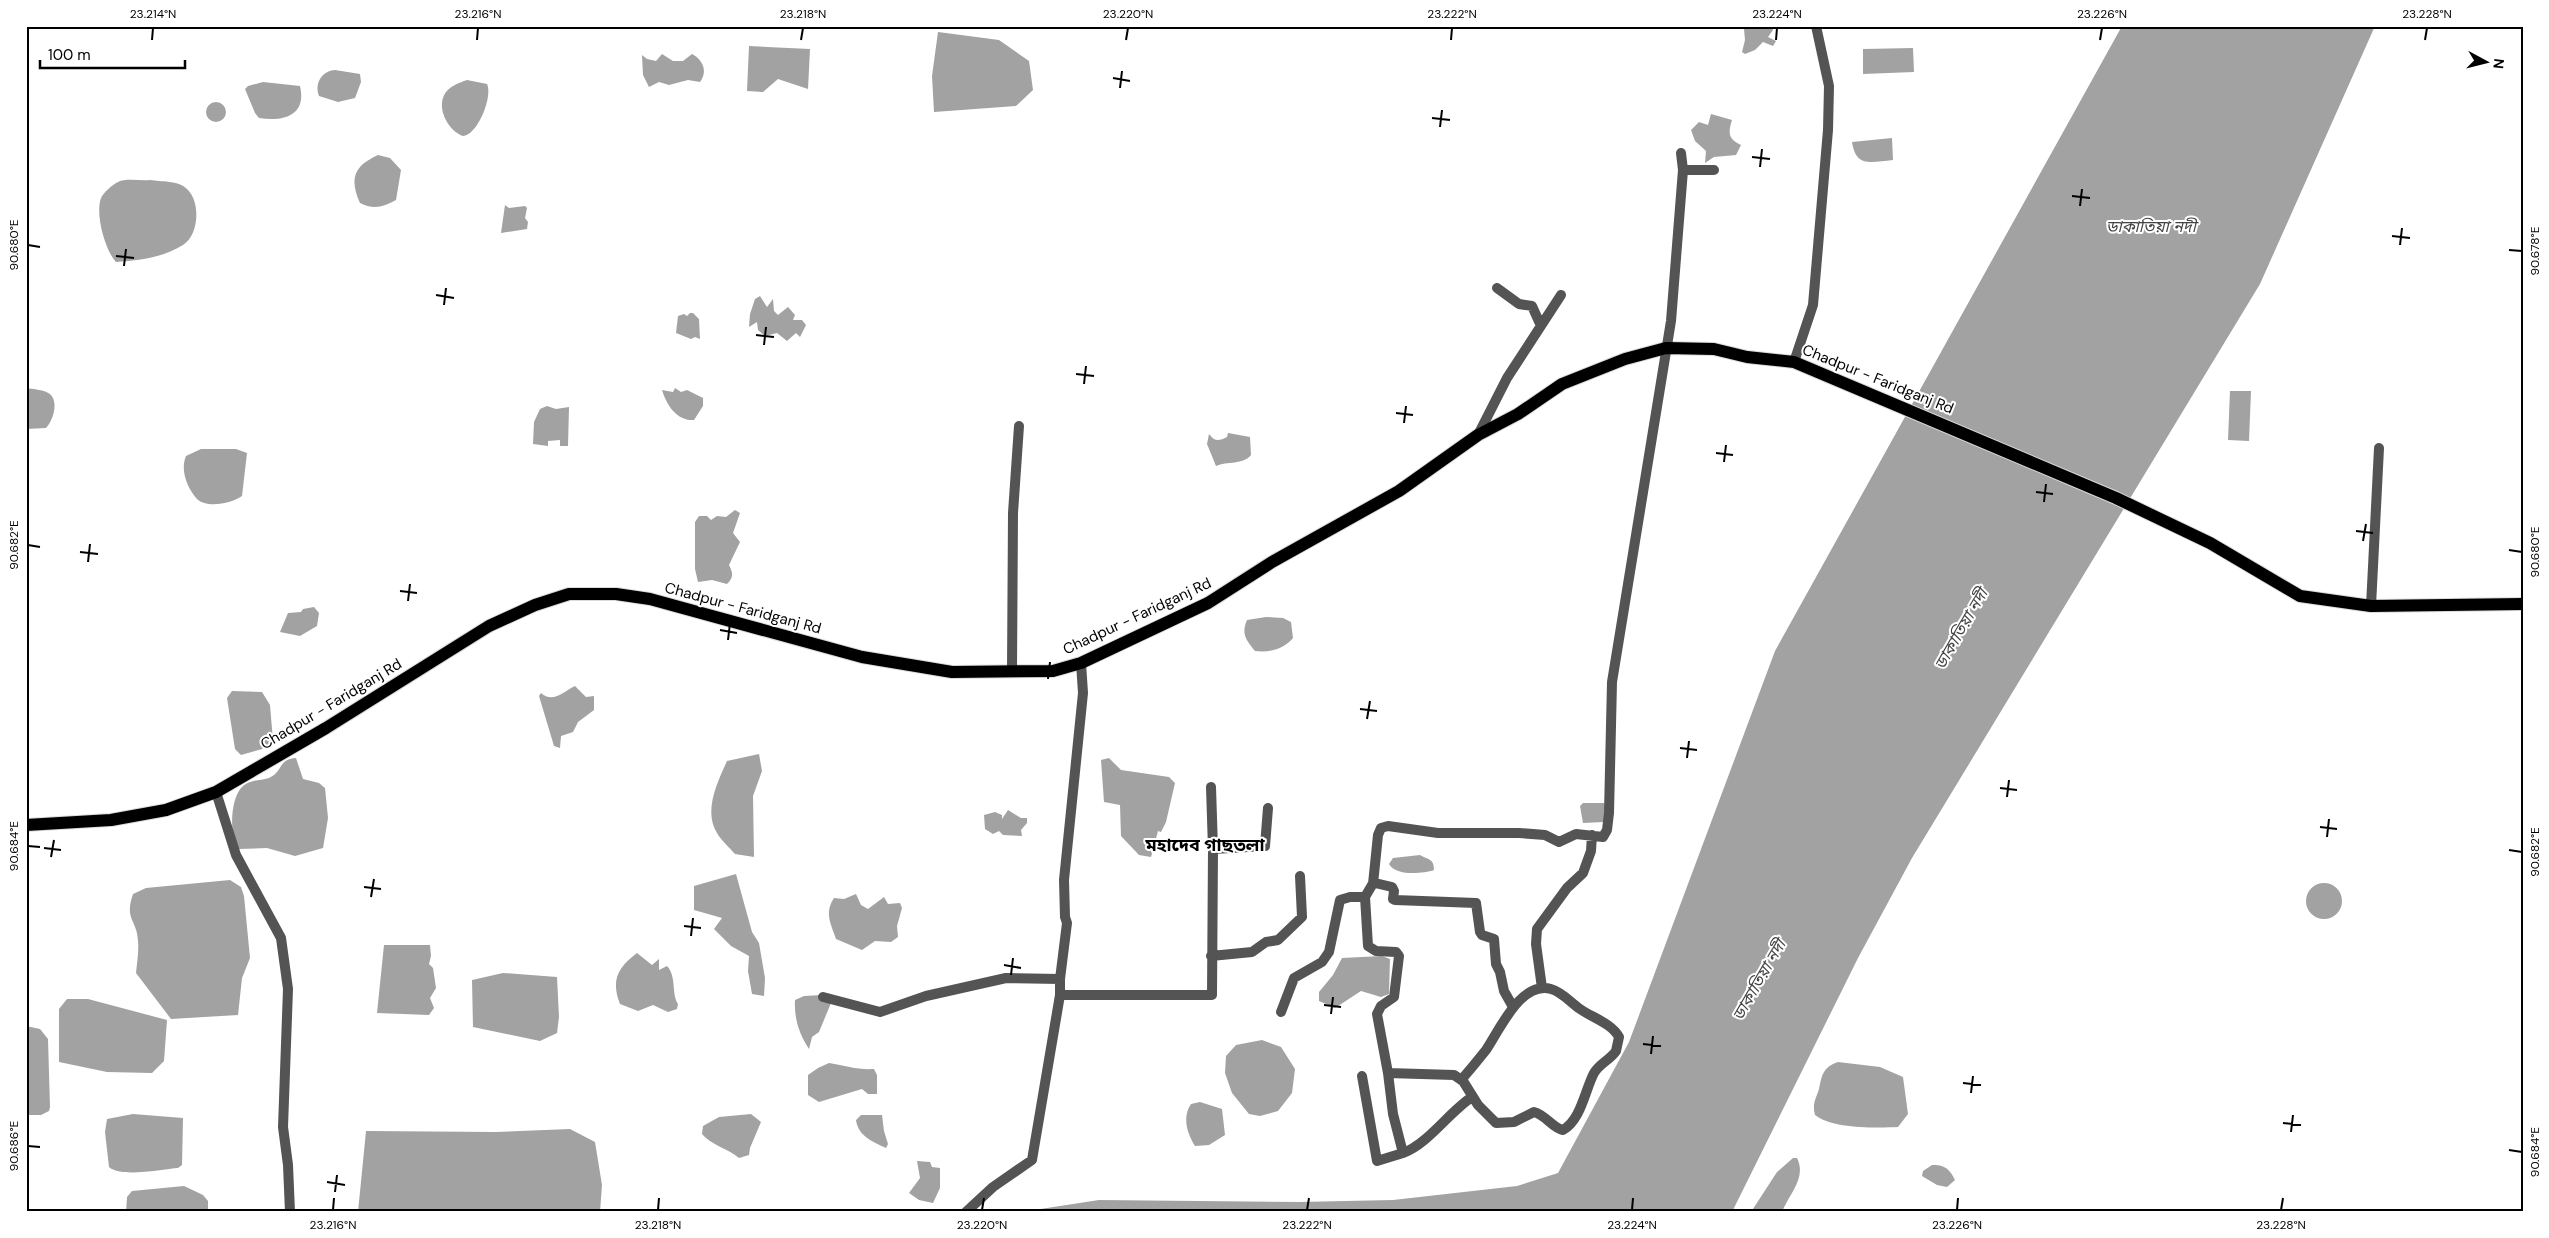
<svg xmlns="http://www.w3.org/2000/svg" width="2549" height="1238" font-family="'DM Sans','Noto Sans Bengali',sans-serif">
<rect width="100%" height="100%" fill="#fff"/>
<path fill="#a2a2a2" d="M 1757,26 L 1772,26 L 1773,30 L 1768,37 L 1776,41 L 1773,46 L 1763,42 L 1755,50 L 1745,54 L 1742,52 L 1745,40 L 1744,29 Z
M 2122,26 L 2375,26 L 2260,284 L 1912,858 L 1858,958 L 1732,1212 L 1021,1212 L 1099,1200 L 1299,1202 L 1393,1200 L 1517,1186 L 1558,1173 L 1629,1042 L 1775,651 Z
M 938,32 L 999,40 L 1029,61 L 1033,90 L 1016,106 L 934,112 L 932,76 Z
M 749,46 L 810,49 L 808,89 L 778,79 L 763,92 L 747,91 Z
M 1913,48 L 1914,72 L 1863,74 L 1863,49 Z
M 662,54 L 673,61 L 683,61 L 692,54 C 703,60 708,71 700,82 L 688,80 L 669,85 L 659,82 L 649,87 L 643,75 L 642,55 L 647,59 L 656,61 Z
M 335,70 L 360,74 L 361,82 L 355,98 L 338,102 L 319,96 C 314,83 322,71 335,70 Z
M 467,80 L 487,84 C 493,96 478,135 463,136 C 448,131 435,107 446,92 C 452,85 459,83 467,80 Z
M 263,82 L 300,86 C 307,116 283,122 259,118 L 255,113 L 245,89 L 248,86 Z
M206 112a10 10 0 1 1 20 0a10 10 0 1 1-20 0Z
M 1711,114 L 1732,120 C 1728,133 1728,139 1741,145 L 1736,155 L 1714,157 L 1705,163 L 1706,151 L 1695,141 L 1691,130 L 1699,122 L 1708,125 Z
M 1892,138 L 1893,160 C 1871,162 1856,168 1852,142 Z
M 378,155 L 390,158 L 401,170 L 396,200 C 384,207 373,210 360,203 C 349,178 354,166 378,155 Z
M 150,180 C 161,182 178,180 187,189 C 201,202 199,235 183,245 C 162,258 140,260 116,262 C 105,250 95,214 101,198 C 104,192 112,185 118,182 C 126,178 140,181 150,180 Z
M 505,205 L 509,208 L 525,206 L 527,208 L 525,218 L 528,222 L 527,229 L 501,233 Z
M 760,296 L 767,307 L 773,299 L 774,311 L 778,315 L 788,307 L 795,315 L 793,320 L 802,320 L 806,325 L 800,337 L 796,333 L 787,341 L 777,333 L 765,336 L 758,330 L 757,322 L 749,327 L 750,314 L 755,299 Z
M 690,313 L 693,313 L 699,319 L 700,339 L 695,337 L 691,339 L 676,333 L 678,316 L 684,314 L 687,316 Z
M 26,388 C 33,389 45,390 50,394 C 59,402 53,421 46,428 L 26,429 Z
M 675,388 L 681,392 L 687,390 L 703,398 L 703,406 L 694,420 C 677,421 667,406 662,390 L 673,392 Z
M 2230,391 L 2251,391 L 2249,441 L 2228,440 Z
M 547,406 L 556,409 L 569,407 L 568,446 L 560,446 L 560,440 L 548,441 L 548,446 L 533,444 L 534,422 L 540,409 Z
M 1228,433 L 1250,437 L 1251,455 C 1243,465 1227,461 1216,466 L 1207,444 L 1209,434 C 1215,442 1219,441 1227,437 Z
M 201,449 L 236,449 L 247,453 L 242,496 C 233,503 207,509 197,499 C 187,488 180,470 186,456 Z
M 735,510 L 740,513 L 733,533 L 740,542 L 729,565 C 733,573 734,577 727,584 L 712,580 L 698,582 L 695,569 L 695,522 L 699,516 L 707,516 L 711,520 L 717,516 L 726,517 Z
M 314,607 L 319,613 L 317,626 L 300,636 L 280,632 L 288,613 L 301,612 L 303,609 Z
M 1266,617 L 1283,618 L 1291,622 L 1293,638 C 1284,649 1269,653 1255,651 C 1246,640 1241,634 1247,620 Z
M 575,686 L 586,697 L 594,696 L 594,710 L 578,722 L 573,732 L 561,736 L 560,748 L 554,746 L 539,696 L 541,693 C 553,704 564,691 575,686 Z
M 232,691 L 262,692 L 270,705 L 273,741 L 262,749 L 241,755 L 235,749 L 227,698 Z
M 759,754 L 762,771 L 753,796 L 754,857 L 735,854 C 729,847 721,840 717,833 C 703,811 718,781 727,761 Z
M 296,758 L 303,779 L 319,783 L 325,788 L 328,818 L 323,848 L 295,856 L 267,848 L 238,849 C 229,835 230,797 243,786 C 251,779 260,781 269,778 C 283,772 278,759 296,758 Z
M 1109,758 L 1121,770 L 1169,777 L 1175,783 L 1166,822 L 1161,832 L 1158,831 L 1151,857 L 1139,855 L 1121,836 L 1120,805 L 1104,802 L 1101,760 Z
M 1583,803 L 1604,803 L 1607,811 L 1604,822 L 1583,823 L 1580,806 Z
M 1008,810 L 1021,818 L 1027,818 L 1027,823 L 1021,830 L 1022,836 L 1003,835 L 999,831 L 993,834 L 985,829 L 984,815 L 995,812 L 1002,815 L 1002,819 Z
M 1420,855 C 1428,860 1434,858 1434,870 C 1422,874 1395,876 1389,864 L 1393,858 Z
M 736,874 L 752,932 L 759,943 L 765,978 L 764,996 L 752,994 L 748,971 L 749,956 L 731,946 L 714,929 L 722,918 L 694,910 L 694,886 Z
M 230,880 L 241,887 L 244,896 L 250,958 L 242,978 L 238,1015 L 171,1019 L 136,973 C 137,963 139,951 138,941 C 137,919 124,920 133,894 L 146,888 Z
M2306 901a18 18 0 1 1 36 0a18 18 0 1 1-36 0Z
M 856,894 L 861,905 L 868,909 L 884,897 L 888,904 L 900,903 L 902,908 L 897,926 L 898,937 L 891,942 L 875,941 L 862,950 L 836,939 C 831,924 824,913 834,898 L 844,899 Z
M 384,945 L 430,945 L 431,956 L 429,964 L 433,968 L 436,988 L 430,998 L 434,1008 L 429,1015 L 377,1013 Z
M 637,953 L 652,965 L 659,959 L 659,970 L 667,966 C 677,977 671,993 678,1004 L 677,1009 L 668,1012 L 653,1005 L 638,1011 L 620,1004 C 611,981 617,968 637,953 Z
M 1382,956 L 1390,959 L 1389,994 L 1381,997 L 1361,991 L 1335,1008 L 1319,1001 L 1319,992 L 1333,975 L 1342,958 Z
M 503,973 L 557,977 L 559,1017 L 557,1033 L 540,1041 L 473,1027 L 472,980 Z
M 822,995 L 831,1003 L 819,1032 L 812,1037 L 809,1049 C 799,1034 794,1018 795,1000 L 804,996 Z
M 67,999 L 88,999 L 167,1020 L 164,1061 L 152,1073 L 107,1072 L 59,1062 L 59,1009 Z
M 26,1026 L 40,1029 L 48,1039 L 50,1107 L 49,1111 L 41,1115 L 26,1115 Z
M 1262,1040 L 1281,1047 L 1295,1069 L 1292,1093 L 1278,1111 L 1260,1116 L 1249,1114 L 1232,1093 L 1225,1073 L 1226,1056 L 1236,1045 Z
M 1838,1062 L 1880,1067 L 1903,1077 L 1908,1114 L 1898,1127 C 1877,1128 1832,1129 1815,1115 C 1812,1103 1816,1099 1819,1089 C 1822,1075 1823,1067 1838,1062 Z
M 829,1063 C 846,1066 858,1070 874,1069 L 877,1075 L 877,1094 L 868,1094 L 862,1089 L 819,1102 L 808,1095 L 808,1075 L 818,1068 Z
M 1200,1102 L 1222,1109 L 1225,1135 L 1209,1145 L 1195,1146 C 1187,1133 1182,1117 1191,1104 Z
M 133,1114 L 183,1118 L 182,1165 L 178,1168 C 163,1169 121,1178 109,1167 L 105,1132 L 107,1119 Z
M 751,1114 L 761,1122 L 750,1148 L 749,1155 L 739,1158 C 727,1148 711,1145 702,1134 L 703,1126 L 719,1117 Z
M 861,1115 L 882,1115 L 884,1131 L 888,1144 L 886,1148 C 873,1142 858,1136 856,1120 Z
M 570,1129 L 595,1142 L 602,1185 L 600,1212 L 358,1212 L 366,1131 L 495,1132 Z
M 1793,1158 L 1797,1158 C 1807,1178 1789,1194 1782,1212 L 1751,1212 L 1777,1172 Z
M 917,1161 L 930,1162 L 932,1167 L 940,1168 L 940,1188 L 933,1203 L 919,1200 L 909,1193 L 920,1178 Z
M 1932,1165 C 1944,1164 1950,1169 1955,1180 L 1947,1187 L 1937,1185 L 1922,1176 L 1923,1171 Z
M 184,1186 L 203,1195 L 208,1201 L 208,1212 L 126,1212 L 127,1197 L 132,1191 Z"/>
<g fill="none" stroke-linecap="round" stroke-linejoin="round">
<defs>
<path id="primary" d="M 26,825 L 111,820 L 166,810 L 216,792 L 326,728 L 489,626 L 535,605 L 569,594 L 616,594 L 650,599 L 862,657 L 952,672 L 1053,671 L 1081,663 L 1208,603 L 1272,562 L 1399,491 L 1478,435 L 1518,414 L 1562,384 L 1625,359 L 1666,348 L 1714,349 L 1747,357 L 1794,362 L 2116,498 L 2210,543 L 2300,596 L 2371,606 L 2523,604"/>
</defs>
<use href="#primary" stroke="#dbdbdb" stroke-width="14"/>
<path stroke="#545454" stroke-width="10" d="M 1683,170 L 1714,170
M 1497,288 L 1519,304 L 1532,306 L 1541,326
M 1794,362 L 1813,305 L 1828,130 L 1829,86 L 1816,26
M 1478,435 L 1507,378 L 1561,295
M 2371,606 L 2379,448
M 1012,670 L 1013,513 L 1019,426
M 216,792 L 236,855 L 281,938 L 288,989 L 283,1127 L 288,1165 L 290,1212
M 1213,849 L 1265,846 L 1268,808
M 1373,884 L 1378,835 L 1381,828 L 1388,826 L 1438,833 L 1519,833 L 1545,835 L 1559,842 L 1576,834 L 1603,837 L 1607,830 L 1609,813 L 1612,682 L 1671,321 L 1683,170 L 1681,153
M 1211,956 L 1252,952 L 1266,942 L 1278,940 L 1302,917 L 1300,876
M 1542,988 L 1536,944 L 1537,929 L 1567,888 L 1583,873 L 1591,851 L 1592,835
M 1060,995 L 1212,995 L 1213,849 L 1211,787
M 823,997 L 880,1012 L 926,996 L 1006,978 L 1060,979
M 1281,1012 L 1294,978 L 1322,962 L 1329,952 L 1340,900 L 1350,897 L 1365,897
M 1388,1073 L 1377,1014 L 1381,1006 L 1394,997 L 1399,956 L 1396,952 L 1376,951 L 1368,946 L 1365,897 L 1372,885 L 1375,883 L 1392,887 L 1394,891 L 1393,899 L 1395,900 L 1476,903 L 1480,932 L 1482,935 L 1494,939 L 1496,964 L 1500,972 L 1504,991 L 1513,1007
M 1362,1076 L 1377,1161 L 1403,1153
M 1461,1080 C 1470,1070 1478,1060 1486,1050 C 1499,1031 1521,980 1551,989 C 1562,992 1570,1002 1580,1009 C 1593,1018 1611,1023 1619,1037 L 1616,1051 C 1610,1060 1600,1063 1594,1073 C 1585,1090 1581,1120 1563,1130 C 1552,1128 1546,1115 1534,1112 L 1514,1122 L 1496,1123 L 1478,1105 L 1463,1081 L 1454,1075 L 1388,1073 L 1393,1114 L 1403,1153 C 1428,1144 1449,1112 1472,1097
M 966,1212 L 993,1187 L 1032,1160 L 1060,995 L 1060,979 L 1067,923 L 1065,917 L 1064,880 L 1083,693 L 1081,663"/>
<use href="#primary" stroke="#000" stroke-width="12"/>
</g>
<path fill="none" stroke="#000" stroke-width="2" d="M 152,40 L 153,28M 477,40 L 478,28M 801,40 L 803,28M 1126,40 L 1128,28M 1451,40 L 1452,28M 1776,40 L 1777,28M 2100,40 L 2102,28M 2425,40 L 2427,28M 1113,78 L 1130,81M 1120,88 L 1122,71M 1432,118 L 1450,120M 1440,127 L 1442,110M 1752,157 L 1770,159M 1760,167 L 1762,149M 2072,196 L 2090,198M 2080,206 L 2082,189M 2392,236 L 2410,238M 28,245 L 40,247M 2400,245 L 2402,228M 2509,250 L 2522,251M 116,256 L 134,258M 124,266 L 126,249M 436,295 L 454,298M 444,305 L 446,288M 756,335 L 774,337M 764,345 L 766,327M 1076,374 L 1094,376M 1084,384 L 1086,366M 1396,413 L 1413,415M 1404,423 L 1406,406M 1716,453 L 1733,455M 1724,462 L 1726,445M 2036,492 L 2053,494M 2044,502 L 2046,484M 2356,531 L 2373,533M 2363,541 L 2366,524M 28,545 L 40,547M 2509,550 L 2522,552M 80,552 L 98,554M 88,562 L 90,544M 400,591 L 417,593M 408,601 L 410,584M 720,630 L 737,633M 728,640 L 730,623M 1040,670 L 1057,672M 1048,679 L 1050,662M 1360,709 L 1377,711M 1367,719 L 1370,701M 1680,748 L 1697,750M 1687,758 L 1689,741M 2000,788 L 2017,790M 2007,797 L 2009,780M 2320,827 L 2337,829M 2327,837 L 2329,819M 28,846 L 40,847M 44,848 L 61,850M 2509,850 L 2522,852M 51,857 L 54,840M 364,887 L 381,889M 371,897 L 374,879M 684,926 L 701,928M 691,936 L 693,918M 1004,965 L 1021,968M 1011,975 L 1013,958M 1324,1005 L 1341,1007M 1331,1014 L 1333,997M 1643,1044 L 1661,1046M 1651,1054 L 1653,1036M 1963,1083 L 1981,1085M 1971,1093 L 1973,1076M 2283,1123 L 2301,1125M 2291,1132 L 2293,1115M 28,1146 L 40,1147M 2509,1150 L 2522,1152M 327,1182 L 345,1185M 335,1192 L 337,1175M 333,1210 L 334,1198M 658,1210 L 659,1198M 982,1210 L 984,1198M 1307,1210 L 1309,1198M 1632,1210 L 1633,1198M 1957,1210 L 1958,1198M 2281,1210 L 2283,1198"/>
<g text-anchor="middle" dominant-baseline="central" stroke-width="4" stroke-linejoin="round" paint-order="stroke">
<g font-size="15" fill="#000" stroke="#fff">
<text transform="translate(1878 379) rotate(22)">Chadpur - Faridganj Rd</text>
<text transform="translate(743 608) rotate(15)">Chadpur - Faridganj Rd</text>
<text transform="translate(1137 616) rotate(-25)">Chadpur - Faridganj Rd</text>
<text transform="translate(331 704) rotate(-31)">Chadpur - Faridganj Rd</text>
</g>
<g font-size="16" font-style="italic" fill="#434343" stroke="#fff">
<text x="2151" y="226">ডাকাতিয়া নদী</text>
<text transform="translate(1961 629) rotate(-60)">ডাকাতিয়া নদী</text>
<text transform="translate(1759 980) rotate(-60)">ডাকাতিয়া নদী</text>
</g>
<g font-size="18" font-weight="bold" fill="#000" stroke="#fff">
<text x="1205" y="845">মহাদেব গাছতলা</text>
</g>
</g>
<rect width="2549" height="1238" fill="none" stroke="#ffffff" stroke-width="55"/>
<g transform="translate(2486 62) rotate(97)" stroke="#ffffff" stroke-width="4" paint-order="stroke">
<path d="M0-4L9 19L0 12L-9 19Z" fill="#000000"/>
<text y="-8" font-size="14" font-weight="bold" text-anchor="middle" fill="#000000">N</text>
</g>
<path d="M40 60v8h145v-8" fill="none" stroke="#000000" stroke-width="2.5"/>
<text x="48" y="60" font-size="15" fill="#000000" stroke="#ffffff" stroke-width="4" paint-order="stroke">100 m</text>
<rect x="28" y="28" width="2494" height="1182" fill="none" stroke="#000" stroke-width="2"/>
<g font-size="12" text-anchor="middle" fill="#000">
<text x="153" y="18">23.214°N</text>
<text x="478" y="18">23.216°N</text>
<text x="803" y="18">23.218°N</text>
<text x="1128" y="18">23.220°N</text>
<text x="1452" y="18">23.222°N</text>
<text x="1777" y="18">23.224°N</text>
<text x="2102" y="18">23.226°N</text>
<text x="2427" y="18">23.228°N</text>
<text transform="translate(14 245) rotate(-90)" y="4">90.680°E</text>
<text transform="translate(2535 251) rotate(-90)" y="4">90.678°E</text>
<text transform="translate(14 545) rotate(-90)" y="4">90.682°E</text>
<text transform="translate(2535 552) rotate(-90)" y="4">90.680°E</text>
<text transform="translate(14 846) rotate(-90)" y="4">90.684°E</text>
<text transform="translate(2535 852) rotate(-90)" y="4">90.682°E</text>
<text transform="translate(14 1146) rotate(-90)" y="4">90.686°E</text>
<text transform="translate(2535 1152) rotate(-90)" y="4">90.684°E</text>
<text x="333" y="1229">23.216°N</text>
<text x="658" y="1229">23.218°N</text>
<text x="982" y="1229">23.220°N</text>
<text x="1307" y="1229">23.222°N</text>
<text x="1632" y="1229">23.224°N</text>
<text x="1957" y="1229">23.226°N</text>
<text x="2281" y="1229">23.228°N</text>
</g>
</svg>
